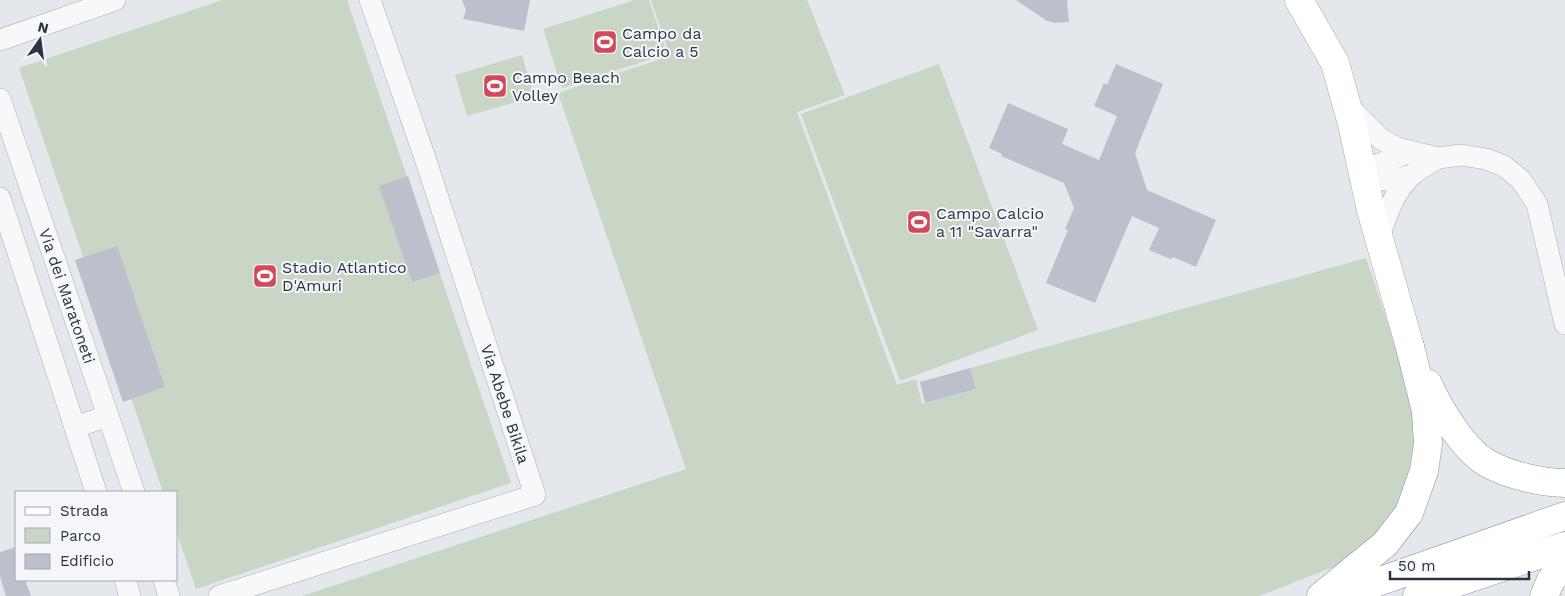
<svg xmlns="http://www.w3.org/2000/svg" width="1565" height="596" font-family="'Work Sans',sans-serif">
<rect width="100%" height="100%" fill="#e4e7ec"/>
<path fill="#c9d6c5" d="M 222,0 L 347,0 L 511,483 L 196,589 L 176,531 L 176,492 L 163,492 L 19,68 Z
M 635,0 L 649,0 L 667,54 L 562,88 L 543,29 Z
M 651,0 L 807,0 L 845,95 L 797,112 L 897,385 L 916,379 L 922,404 L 976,389 L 970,368 L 1366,258 L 1421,421 L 1406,503 L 1357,558 L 1259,596 L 302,596 L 686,469 L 558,93 L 670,56 Z
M 522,55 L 534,97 L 467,116 L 455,75 Z
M 939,64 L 1038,330 L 900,381 L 801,114 Z"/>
<path fill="#bbc0ca" d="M 462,0 L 530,0 L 524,31 L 463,19 L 466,10 Z
M 1016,0 L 1067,0 L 1069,22 L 1055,23 L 1047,21 Z
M 1116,64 L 1163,84 L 1135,153 L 1147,190 L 1216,220 L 1196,267 L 1173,257 L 1172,259 L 1168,258 L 1149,250 L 1159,228 L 1132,216 L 1095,303 L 1046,283 L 1068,230 L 1065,229 L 1074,208 L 1064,183 L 1001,156 L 1002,154 L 989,148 L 1008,103 L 1068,129 L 1062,144 L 1099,160 L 1117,116 L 1094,106 L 1104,83 L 1107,85 Z
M 408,176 L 440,273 L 412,282 L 379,186 Z
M 117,246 L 165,387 L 123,402 L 75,260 Z
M 970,368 L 976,389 L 925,403 L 920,382 Z
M 16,547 L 16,580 L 25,580 L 31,596 L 6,596 L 0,576 L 0,552 Z"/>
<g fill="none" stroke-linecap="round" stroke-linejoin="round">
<defs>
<path id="street" d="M 0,40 L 115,0
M 0,99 L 134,492
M 1347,105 L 1381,139 L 1397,148 L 1438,158 L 1461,155 L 1486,159 L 1504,166 L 1521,180 L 1537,204 L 1565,324
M 1363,175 L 1376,165 L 1411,152
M 1363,175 C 1381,182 1395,181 1412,175
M 0,198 L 96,492
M 1379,238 C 1386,216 1394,191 1412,175 C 1419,169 1429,163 1438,158
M 75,427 L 108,416
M 125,580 L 130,596
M 164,580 L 169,596
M 219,596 L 535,495 L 424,155 L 370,0"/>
<path id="secondary" d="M 1299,0 L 1335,63 L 1352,124 L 1371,210 L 1410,347"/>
<path id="highway" d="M 1428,384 C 1440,410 1463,449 1487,463 C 1508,475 1542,483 1565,483
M 1321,596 L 1385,544 L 1409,513 L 1424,471 L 1428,444 L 1426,411 L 1410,347
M 1338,596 L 1565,516
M 1417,596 L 1565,546
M 1544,596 L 1551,580 L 1565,566"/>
</defs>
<use href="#street" stroke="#a9aeb7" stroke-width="22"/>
<use href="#secondary" stroke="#a9aeb7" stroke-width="29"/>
<use href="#highway" stroke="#8b94a3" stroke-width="29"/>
<use href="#street" stroke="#f7f8fa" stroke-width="21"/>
<use href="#secondary" stroke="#fff" stroke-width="28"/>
<use href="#highway" stroke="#fff" stroke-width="28"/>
</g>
<defs>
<symbol id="stadium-square" viewBox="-11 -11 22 22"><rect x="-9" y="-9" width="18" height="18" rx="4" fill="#d1495b" stroke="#f4f6f9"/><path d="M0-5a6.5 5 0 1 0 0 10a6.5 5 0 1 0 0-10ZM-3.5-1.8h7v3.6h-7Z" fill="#fff"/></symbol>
</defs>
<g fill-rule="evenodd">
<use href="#stadium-square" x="591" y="28" width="28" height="28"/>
<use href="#stadium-square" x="481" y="72" width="28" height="28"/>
<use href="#stadium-square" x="905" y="208" width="28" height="28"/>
<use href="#stadium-square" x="251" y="262" width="28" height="28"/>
</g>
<g text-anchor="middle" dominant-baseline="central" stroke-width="4" stroke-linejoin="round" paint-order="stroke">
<g font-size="16" fill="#2b3445" stroke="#f4f6f9" text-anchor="start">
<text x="622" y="33">Campo da<tspan x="622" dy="18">Calcio a 5</tspan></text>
<text x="512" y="77">Campo Beach<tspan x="512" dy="18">Volley</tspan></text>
<text x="936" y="213">Campo Calcio<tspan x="936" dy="18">a 11 "Savarra"</tspan></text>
<text x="282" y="267">Stadio Atlantico<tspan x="282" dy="18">D'Amuri</tspan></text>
</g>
<g font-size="16" fill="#2b3445" stroke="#f4f6f9">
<text transform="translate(67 296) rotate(71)">Via dei Maratoneti</text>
<text transform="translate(505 404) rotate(72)">Via Abebe Bikila</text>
</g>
</g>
<rect x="15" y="491" width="162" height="90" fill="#f4f6f9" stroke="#a4a8b1"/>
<rect x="25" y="507" width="25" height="8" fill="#ffffff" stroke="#a4a8b1"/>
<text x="60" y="516" font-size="15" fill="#2b3445">Strada</text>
<rect x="25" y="528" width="25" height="15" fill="#c9d6c5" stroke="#a4a8b1"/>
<text x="60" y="541" font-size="15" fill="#2b3445">Parco</text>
<rect x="25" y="554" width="25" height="15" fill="#bbc0ca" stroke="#a4a8b1"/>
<text x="60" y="566" font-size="15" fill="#2b3445">Edificio</text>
<g transform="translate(40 40) rotate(14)" stroke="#f4f6f9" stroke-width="4" paint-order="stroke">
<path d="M0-4L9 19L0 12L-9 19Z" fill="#2b3445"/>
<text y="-8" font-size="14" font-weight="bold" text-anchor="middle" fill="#2b3445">N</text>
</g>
<path d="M1390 571v8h139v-8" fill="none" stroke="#2b3445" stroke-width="2.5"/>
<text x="1398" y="571" font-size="15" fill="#2b3445" stroke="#f4f6f9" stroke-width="4" paint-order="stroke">50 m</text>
</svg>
